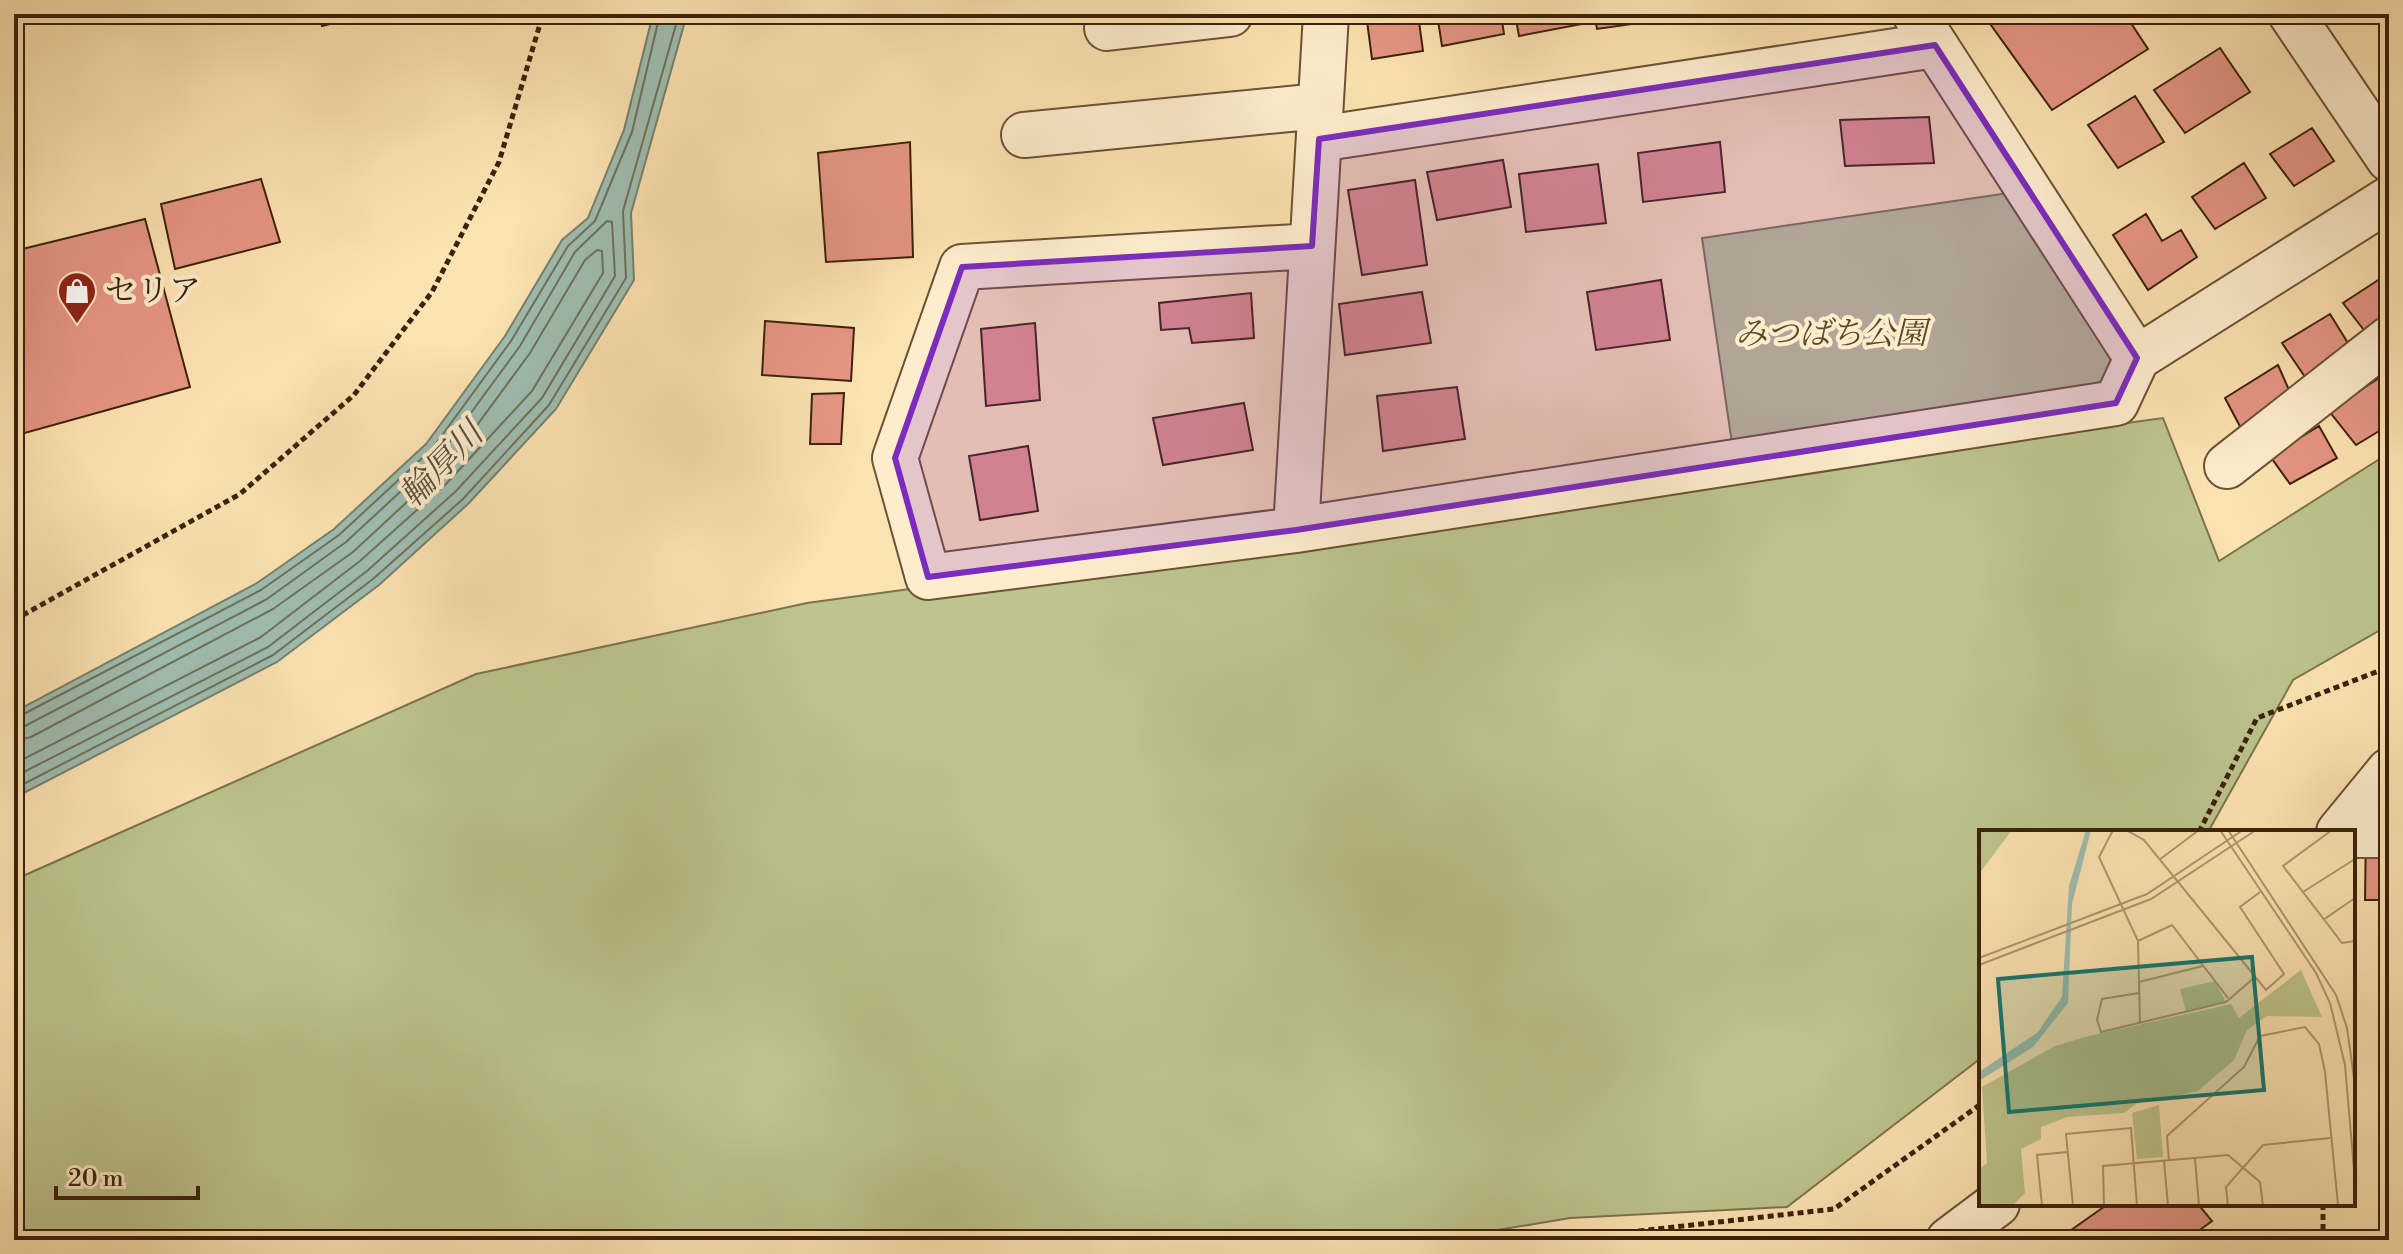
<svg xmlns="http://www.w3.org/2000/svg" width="2403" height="1254" font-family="'Libre Bodoni','Noto Serif JP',serif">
<rect width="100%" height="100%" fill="#fde3b2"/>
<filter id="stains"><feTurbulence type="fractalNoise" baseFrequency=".0025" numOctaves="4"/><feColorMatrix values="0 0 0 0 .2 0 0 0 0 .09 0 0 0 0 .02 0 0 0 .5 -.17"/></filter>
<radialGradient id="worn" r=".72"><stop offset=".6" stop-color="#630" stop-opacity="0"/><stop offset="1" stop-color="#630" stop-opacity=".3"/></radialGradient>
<path fill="#bdc48e" stroke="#7c734c" stroke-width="2" d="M 2029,190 L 2137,358 L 2116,403 L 1735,464 L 1702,238 Z
M 2163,418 L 2219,561 L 2389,453 L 2389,625 L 2293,680 L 2208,832 L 1981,832 L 1981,1058 L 1787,1207 L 1570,1218 L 1438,1240 L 14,1240 L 14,880 L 476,674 L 807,603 Z"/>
<path fill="#9fbeb1" stroke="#77806e" stroke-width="2" d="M 653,14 L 687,14 L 631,213 L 634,280 L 556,409 L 468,504 L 379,585 L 277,662 L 14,798 L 14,712 L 257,583 L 334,529 L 426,444 L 505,336 L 562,240 L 588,218 L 624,130 Z"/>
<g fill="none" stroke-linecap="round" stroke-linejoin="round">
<path stroke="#6d705e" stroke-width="2" d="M 14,719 L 261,590 L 339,535 L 432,449 L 511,341 L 568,246 L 595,221 L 632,132 L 660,14
M 14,729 L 25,726 L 267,599 L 346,542 L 440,455 L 520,346 L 575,252 L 607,221 L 612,222 L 615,276 L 542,398 L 456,491 L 367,571 L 268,647 L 14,777
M 14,741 L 31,737 L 273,609 L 353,552 L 450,462 L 530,353 L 585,260 L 597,250 L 602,251 L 603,273 L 532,391 L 447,483 L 360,561 L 261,637 L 14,764
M 14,789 L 273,655 L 373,579 L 463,499 L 549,405 L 626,278 L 623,211 L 679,14"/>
</g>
<path fill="#e69685" stroke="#3b220a" stroke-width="2" d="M 318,14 L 371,14 L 322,26 Z
M 1377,14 L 1418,14 L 1423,51 L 1372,59 L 1367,21 L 1378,20 Z
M 1437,14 L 1501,14 L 1504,34 L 1442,46 Z
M 1515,14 L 1585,14 L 1587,23 L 1519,36 Z
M 1594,14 L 1681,14 L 1682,17 L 1597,29 Z
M 1983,14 L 2125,14 L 2148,49 L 2052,110 Z
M 2220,48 L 2250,92 L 2185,133 L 2154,90 Z
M 2135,96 L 2164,142 L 2118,168 L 2088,125 Z
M 1929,117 L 1934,163 L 1845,166 L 1840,120 Z
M 2312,128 L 2334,161 L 2294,186 L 2270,154 Z
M 910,142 L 913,257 L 826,262 L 818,153 Z
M 1720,142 L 1725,192 L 1643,202 L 1638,153 Z
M 1503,160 L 1511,207 L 1437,220 L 1427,172 Z
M 2244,163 L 2266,198 L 2215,229 L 2192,197 Z
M 1598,164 L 1606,223 L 1526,232 L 1519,174 Z
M 261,179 L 280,242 L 175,269 L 161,204 Z
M 1415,180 L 1427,265 L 1362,275 L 1348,190 Z
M 2146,214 L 2162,241 L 2181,230 L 2197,257 L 2148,290 L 2113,235 Z
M 145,219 L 190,387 L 14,436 L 14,251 Z
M 2389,273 L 2389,319 L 2367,334 L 2343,303 Z
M 1661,280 L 1670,340 L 1596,350 L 1587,292 Z
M 1422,292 L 1431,343 L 1345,355 L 1339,304 Z
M 1251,293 L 1254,338 L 1192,343 L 1189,328 L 1161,330 L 1159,303 Z
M 2330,314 L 2351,348 L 2305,377 L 2282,343 Z
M 765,321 L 854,328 L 851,381 L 762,375 Z
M 1035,323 L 1040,400 L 986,406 L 981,329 Z
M 2278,365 L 2293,399 L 2243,432 L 2225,398 Z
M 2382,376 L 2389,385 L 2389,425 L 2356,445 L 2329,411 Z
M 1457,387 L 1465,439 L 1383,451 L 1377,396 Z
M 844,393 L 841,444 L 810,444 L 812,394 Z
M 1244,403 L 1253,450 L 1163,465 L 1153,418 Z
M 2319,426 L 2337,458 L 2290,484 L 2270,456 Z
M 1028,446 L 1038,511 L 980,520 L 969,456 Z
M 2366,829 L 2389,829 L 2389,900 L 2365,900 Z
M 2384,1174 L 2389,1174 L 2389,1240 L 2384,1240 Z
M 2108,1204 L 2198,1204 L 2212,1221 L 2186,1240 L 2057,1240 Z"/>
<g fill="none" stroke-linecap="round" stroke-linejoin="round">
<defs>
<path id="minor" d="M 1915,14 L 2137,358
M 2291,14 L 2389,159
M 1107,28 L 1230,14
M 1024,135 L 1320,106
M 1319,139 L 1935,45
M 1312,246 L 962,267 L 895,458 L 928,577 L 1296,530 L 2116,403 L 2137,358 L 2389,199
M 2227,466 L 2389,339
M 1296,530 L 1326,14
M 2339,832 L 2389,771
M 2353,835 L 2389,835
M 1949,1240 L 1997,1204"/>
</defs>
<use href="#minor" stroke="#6c5234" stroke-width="48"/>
<path stroke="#3b220a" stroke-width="5" stroke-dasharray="6 4" stroke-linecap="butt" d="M 14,620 L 240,494 L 354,395 L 432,292 L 499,162 L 543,14
M 2199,832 L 2257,718 L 2389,667
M 1559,1240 L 1834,1209 L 1981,1104
M 2323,1240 L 2323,1204"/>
<use href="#minor" stroke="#feedcd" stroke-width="44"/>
</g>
<path fill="#7b2cbf" fill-opacity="0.2" stroke="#7b2cbf" stroke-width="6" stroke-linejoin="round" d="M 1935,45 L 2137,358 L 2116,403 L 1296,530 L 928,577 L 895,458 L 962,267 L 1312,246 L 1319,139 Z"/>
<defs>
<symbol id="shop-pin" viewBox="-11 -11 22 30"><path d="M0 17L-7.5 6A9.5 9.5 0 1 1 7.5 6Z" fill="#8f2418" stroke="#feedcd"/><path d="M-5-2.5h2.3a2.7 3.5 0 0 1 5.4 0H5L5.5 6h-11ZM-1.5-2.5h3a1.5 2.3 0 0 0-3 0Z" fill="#fff"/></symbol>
</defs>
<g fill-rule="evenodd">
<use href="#shop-pin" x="55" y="269" width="44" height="60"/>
</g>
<g text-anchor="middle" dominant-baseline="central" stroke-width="8" stroke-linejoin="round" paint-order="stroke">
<g font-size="32" fill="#3b220a" stroke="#feedcd" text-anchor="start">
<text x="105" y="291">セリア</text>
</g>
<g font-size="32" font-style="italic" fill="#5c4a2b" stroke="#feedcd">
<text x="1831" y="334">みつばち公園</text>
</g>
<g font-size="34" font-style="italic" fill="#59513c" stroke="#feedcd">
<text transform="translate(442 465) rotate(-46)">輪厚川</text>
</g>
</g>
<g transform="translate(1979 830)">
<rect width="376" height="376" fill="#fde3b2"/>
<path d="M 0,0 L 33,0 L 0,44 ZM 322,140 L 343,187 L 288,186 L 268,200 L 255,230 L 219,261 L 157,274 L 145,283 L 88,287 L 62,297 L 62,309 L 42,319 L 46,363 L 33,376 L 0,376 L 0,339 L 8,333 L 3,257 L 76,216 L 110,206 L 252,174 L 260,188 ZM 236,151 L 247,172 L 207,182 L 201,159 ZM 180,275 L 184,327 L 158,329 L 153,283 Z" fill="#bdc48e"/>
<path d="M 107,0 L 112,0 L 93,74 L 89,173 L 54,217 L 0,251 L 0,242 L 59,202 L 83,167 L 90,56 Z" fill="#9fbeb1"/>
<path fill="none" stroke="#af966f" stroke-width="2" d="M 134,0 L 120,27 L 159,111M 147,0 L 165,10 L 287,160 L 305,144 L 261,77 L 281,62M 241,0 L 337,143 L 351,173 L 366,235 L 376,352M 249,0 L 357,165 L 368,198 L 376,255M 353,0 L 304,36 L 363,113 L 376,111M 180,30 L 220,0M 324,62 L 376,29M 344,90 L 376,68M 0,128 L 168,64 L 264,0M 0,135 L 172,69 L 277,0M 160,152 L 224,136M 160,163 L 123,169 L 118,190 L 122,202 L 247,172 L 276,147M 161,194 L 159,111 L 193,95 L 249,168M 216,329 L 220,376M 185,331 L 189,376M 190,331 L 188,306 L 265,237 L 281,206 L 326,197 L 340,214 L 346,242 L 359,375 L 347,376M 63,376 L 58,325 L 89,322M 94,376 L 87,304 L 152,298 L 158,376M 125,376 L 124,336 L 249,325 L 281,352 L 284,376M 249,376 L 247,357 L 284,315 L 351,308"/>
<path fill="#0f766e" fill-opacity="0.15" stroke="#0f766e" stroke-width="4" d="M 273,127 L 285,260 L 30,282 L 19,149 Z"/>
<rect width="376" height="376" fill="none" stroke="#3b220a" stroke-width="4"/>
</g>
<rect width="2403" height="1254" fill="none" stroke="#fde3b2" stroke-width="48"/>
<rect x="16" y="16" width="2371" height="1222" fill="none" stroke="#3b220a" stroke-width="4"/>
<rect x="24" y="24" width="2355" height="1206" fill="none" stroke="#3b220a" stroke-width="2"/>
<path d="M56 1186v12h142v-12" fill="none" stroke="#3b220a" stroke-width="4"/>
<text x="68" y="1186" font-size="24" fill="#3b220a" stroke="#feedcd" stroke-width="6" paint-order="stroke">20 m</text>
<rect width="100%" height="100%" filter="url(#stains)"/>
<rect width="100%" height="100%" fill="url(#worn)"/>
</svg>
